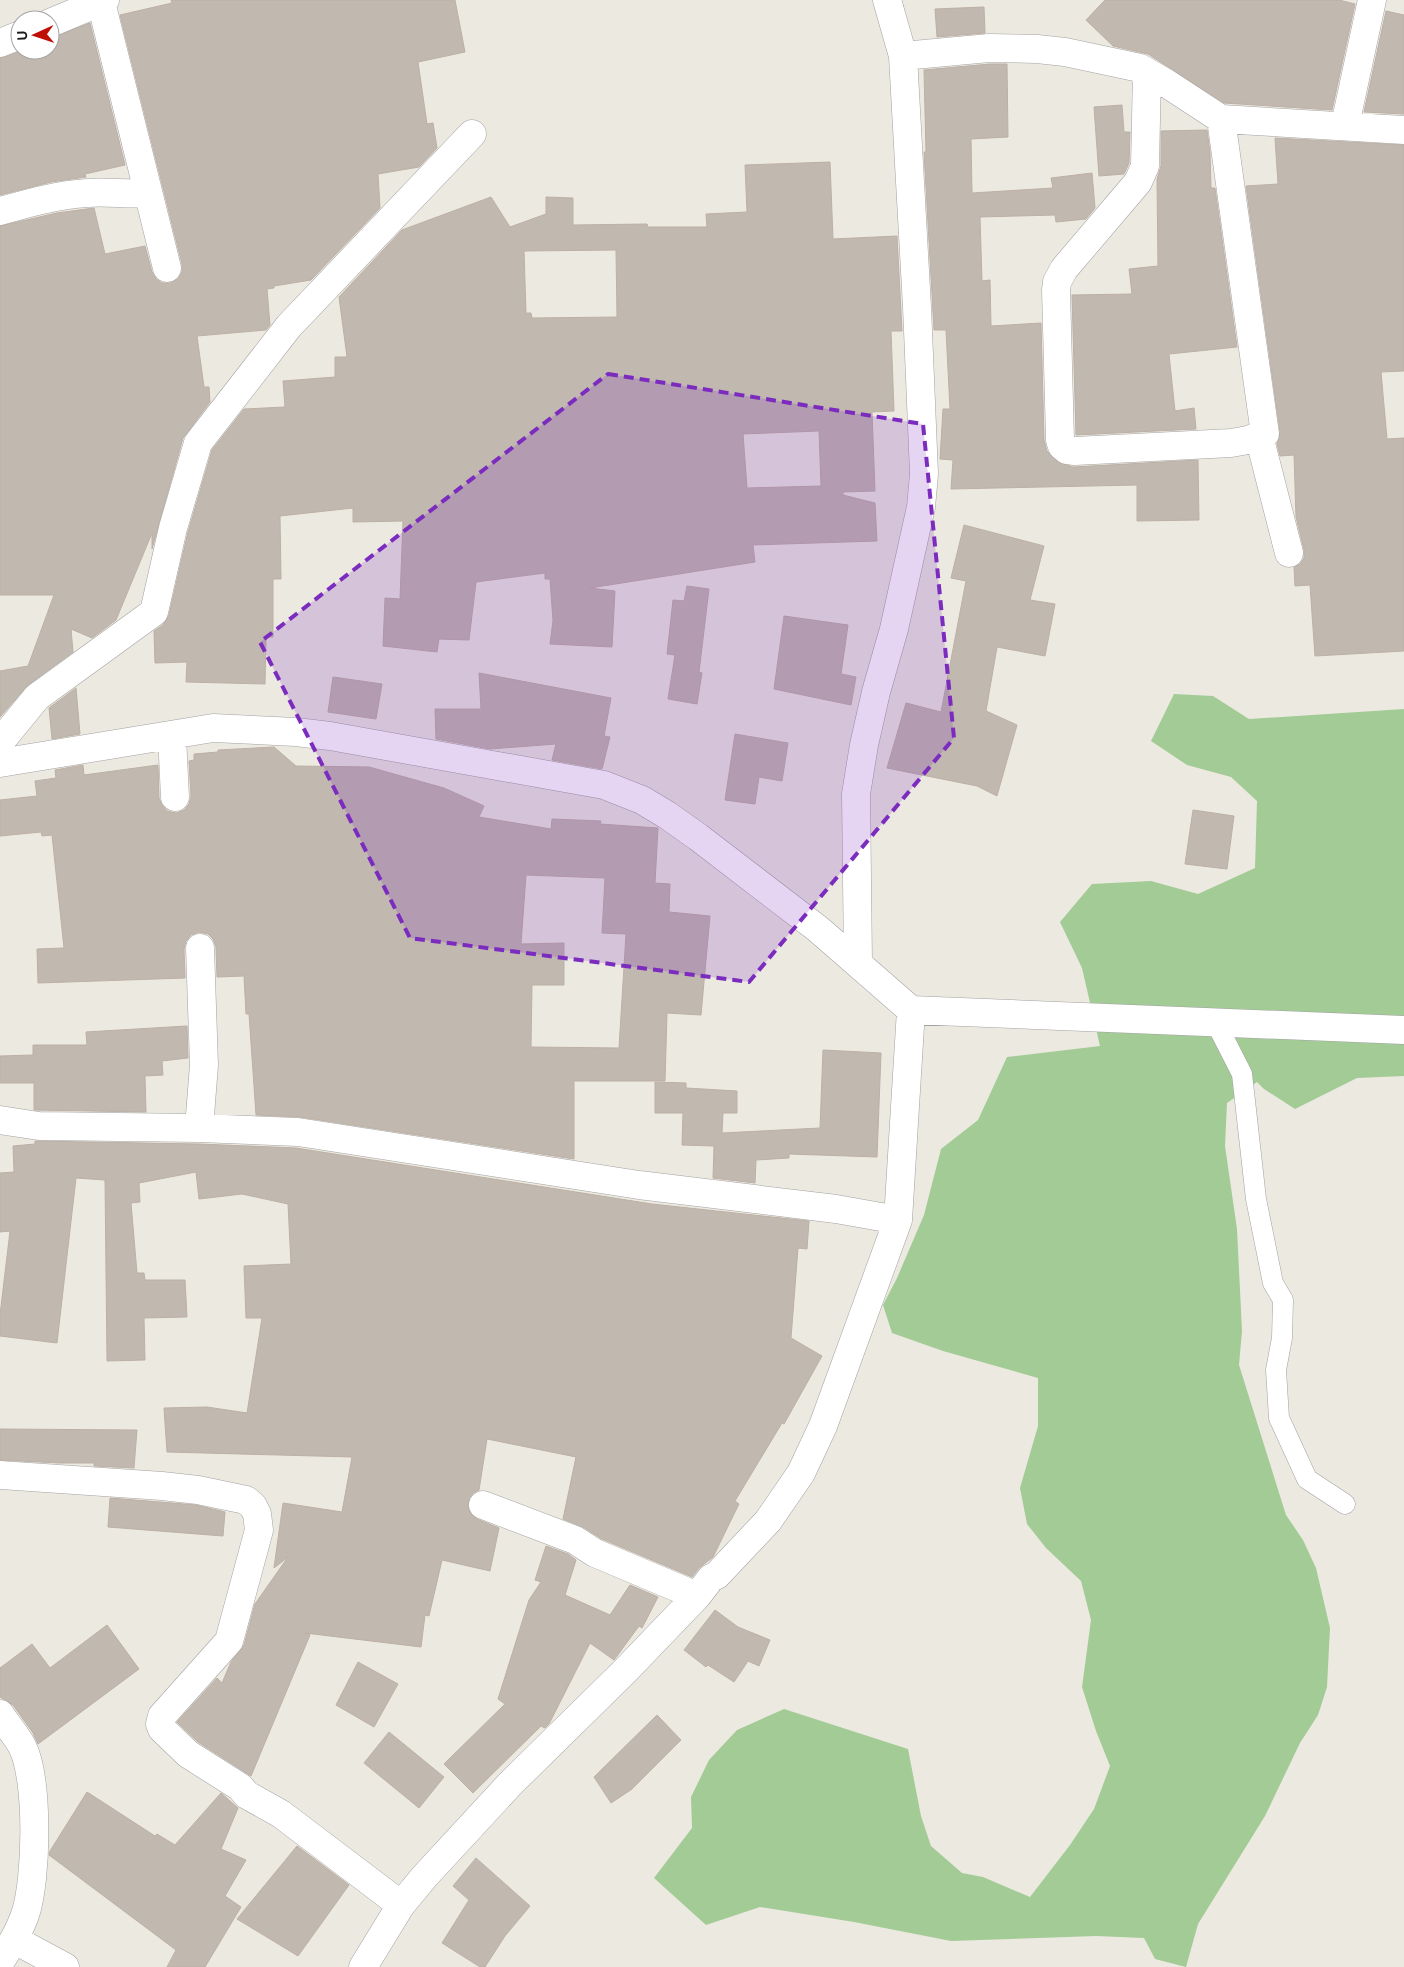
<svg xmlns="http://www.w3.org/2000/svg" width="1404" height="1967" font-family="Figtree,sans-serif">
<rect width="100%" height="100%" fill="#ece9e1"/>
<path fill="#a3cb96" d="M 1174,694 L 1213,696 L 1249,719 L 1404,709 L 1404,1076 L 1357,1078 L 1295,1109 L 1264,1089 L 1257,1082 L 1227,1103 L 1225,1146 L 1237,1229 L 1242,1331 L 1239,1365 L 1286,1515 L 1303,1540 L 1316,1568 L 1330,1628 L 1327,1687 L 1318,1715 L 1300,1743 L 1265,1816 L 1198,1924 L 1186,1967 L 1155,1959 L 1144,1938 L 1096,1936 L 951,1941 L 854,1922 L 760,1907 L 706,1925 L 654,1878 L 692,1828 L 691,1797 L 709,1760 L 737,1730 L 784,1709 L 908,1749 L 921,1816 L 931,1846 L 962,1873 L 983,1877 L 1030,1897 L 1070,1845 L 1094,1809 L 1110,1766 L 1096,1731 L 1082,1687 L 1091,1620 L 1081,1581 L 1046,1548 L 1027,1524 L 1020,1488 L 1038,1426 L 1038,1378 L 943,1351 L 892,1333 L 883,1305 L 897,1278 L 924,1215 L 941,1149 L 978,1120 L 1007,1057 L 1100,1046 L 1082,968 L 1060,922 L 1092,884 L 1151,881 L 1198,894 L 1255,868 L 1257,801 L 1231,777 L 1187,765 L 1151,741 Z"/>
<path fill="#c1b8b0" stroke="#bdb0a4" fill-rule="evenodd" d="M 171,0 L 455,0 L 465,52 L 418,62 L 427,124 L 433,123 L 437,148 L 419,167 L 378,174 L 380,208 L 311,280 L 274,286 L 274,288 L 267,289 L 270,325 L 266,330 L 197,336 L 204,387 L 209,387 L 210,402 L 183,438 L 152,549 L 152,533 L 116,620 L 92,638 L 71,629 L 73,652 L 28,685 L 0,717 L 0,671 L 28,666 L 54,595 L 0,595 L 0,226 L 57,213 L 94,208 L 105,254 L 145,246 L 152,272 L 156,279 L 162,283 L 170,283 L 178,279 L 182,272 L 182,264 L 120,15 L 172,3 Z
M 1105,0 L 1339,0 L 1355,4 L 1332,110 L 1224,103 L 1148,54 L 1113,46 L 1086,20 Z
M 984,7 L 985,33 L 937,37 L 935,9 Z
M 1386,11 L 1404,15 L 1404,114 L 1364,112 Z
M 90,23 L 125,165 L 85,174 L 86,177 L 51,182 L 0,195 L 0,58 L 25,50 L 50,50 L 50,38 Z
M 990,64 L 1007,64 L 1008,137 L 971,139 L 972,193 L 1053,188 L 1051,178 L 1092,173 L 1095,208 L 1086,219 L 1056,222 L 1055,215 L 980,217 L 982,281 L 990,280 L 991,326 L 1041,323 L 1044,440 L 1047,451 L 1058,462 L 1073,467 L 1198,460 L 1199,520 L 1137,521 L 1137,485 L 951,489 L 953,460 L 940,459 L 943,409 L 950,409 L 946,330 L 934,330 L 924,152 L 926,152 L 924,70 Z
M 1122,105 L 1124,132 L 1130,132 L 1129,163 L 1124,174 L 1099,176 L 1094,107 Z
M 1207,130 L 1210,152 L 1211,188 L 1215,188 L 1237,347 L 1169,354 L 1175,411 L 1194,408 L 1196,429 L 1076,435 L 1072,295 L 1132,294 L 1129,269 L 1158,266 L 1157,179 L 1161,166 L 1161,131 Z
M 1275,138 L 1404,145 L 1404,371 L 1381,372 L 1387,439 L 1404,438 L 1404,651 L 1315,656 L 1310,585 L 1295,586 L 1294,567 L 1300,564 L 1304,558 L 1304,550 L 1296,517 L 1294,455 L 1280,456 L 1277,444 L 1280,432 L 1246,186 L 1278,184 Z
M 830,162 L 833,239 L 897,236 L 902,331 L 891,331 L 894,411 L 872,412 L 875,491 L 843,492 L 843,495 L 875,503 L 877,541 L 753,545 L 755,562 L 590,588 L 615,591 L 612,647 L 550,644 L 553,621 L 550,579 L 545,579 L 545,573 L 476,582 L 469,640 L 439,639 L 437,652 L 383,646 L 385,598 L 400,599 L 403,521 L 353,522 L 353,508 L 280,516 L 281,579 L 273,579 L 273,637 L 266,637 L 265,684 L 186,682 L 187,662 L 155,663 L 154,631 L 163,625 L 169,615 L 188,532 L 212,450 L 244,409 L 285,407 L 283,381 L 335,377 L 335,357 L 347,357 L 339,297 L 402,230 L 491,197 L 510,227 L 546,214 L 546,197 L 573,198 L 573,225 L 647,224 L 648,227 L 707,227 L 706,214 L 747,212 L 745,165 ZM 616,250 L 617,317 L 532,318 L 531,313 L 526,313 L 524,251 ZM 819,431 L 821,486 L 747,488 L 743,434 Z
M 964,525 L 1044,546 L 1030,600 L 1055,604 L 1045,656 L 997,647 L 986,711 L 1017,725 L 997,796 L 977,786 L 887,768 L 906,703 L 941,712 L 966,581 L 951,578 Z
M 687,586 L 709,589 L 699,672 L 702,673 L 697,704 L 668,699 L 675,655 L 667,654 L 673,600 L 684,601 Z
M 784,616 L 848,625 L 841,674 L 856,677 L 851,705 L 774,689 Z
M 479,673 L 611,698 L 604,736 L 610,737 L 602,769 L 552,760 L 556,744 L 490,749 L 436,739 L 435,709 L 481,709 Z
M 333,677 L 382,684 L 376,719 L 328,712 Z
M 76,688 L 80,734 L 52,739 L 49,708 Z
M 735,734 L 788,743 L 782,781 L 759,777 L 755,804 L 725,800 Z
M 274,747 L 296,766 L 369,767 L 444,788 L 484,806 L 479,817 L 551,829 L 552,819 L 601,821 L 600,824 L 658,828 L 655,883 L 670,884 L 669,912 L 710,916 L 701,1015 L 667,1013 L 665,1081 L 574,1081 L 574,1159 L 300,1117 L 256,1115 L 249,1014 L 246,1014 L 244,976 L 217,977 L 216,947 L 213,939 L 208,934 L 199,932 L 191,935 L 186,941 L 184,949 L 185,978 L 38,983 L 37,949 L 64,948 L 52,835 L 42,836 L 41,832 L 0,836 L 0,800 L 37,796 L 35,781 L 56,778 L 55,770 L 83,765 L 84,775 L 158,765 L 159,798 L 162,805 L 167,811 L 176,813 L 184,810 L 189,804 L 191,796 L 189,761 L 194,760 L 194,754 L 218,752 L 218,750 ZM 526,875 L 605,878 L 602,933 L 626,934 L 619,1048 L 531,1047 L 532,985 L 564,985 L 564,943 L 521,944 Z
M 1193,810 L 1234,816 L 1227,869 L 1185,864 Z
M 187,1026 L 188,1058 L 162,1061 L 163,1075 L 145,1076 L 146,1112 L 34,1110 L 34,1083 L 0,1083 L 0,1056 L 33,1055 L 33,1045 L 87,1045 L 86,1032 Z
M 823,1050 L 881,1053 L 877,1157 L 789,1154 L 789,1158 L 756,1160 L 755,1183 L 713,1178 L 714,1146 L 682,1145 L 683,1113 L 655,1113 L 655,1082 L 686,1083 L 686,1088 L 737,1091 L 737,1113 L 723,1113 L 722,1133 L 820,1128 Z
M 35,1141 L 199,1144 L 296,1148 L 652,1204 L 809,1221 L 807,1249 L 798,1248 L 791,1338 L 822,1356 L 784,1424 L 782,1423 L 735,1501 L 739,1504 L 713,1557 L 699,1568 L 692,1577 L 602,1539 L 583,1527 L 563,1519 L 576,1457 L 487,1439 L 479,1490 L 473,1493 L 469,1499 L 468,1507 L 471,1514 L 477,1519 L 499,1528 L 490,1571 L 442,1560 L 429,1616 L 425,1615 L 421,1647 L 305,1633 L 310,1635 L 251,1776 L 198,1742 L 177,1722 L 217,1678 L 222,1683 L 231,1662 L 244,1645 L 255,1604 L 288,1557 L 274,1568 L 283,1503 L 342,1512 L 352,1457 L 167,1452 L 164,1408 L 207,1407 L 247,1413 L 262,1318 L 246,1318 L 244,1266 L 291,1264 L 288,1204 L 242,1194 L 199,1199 L 196,1172 L 139,1183 L 140,1202 L 131,1203 L 137,1273 L 144,1273 L 145,1280 L 185,1280 L 187,1317 L 144,1318 L 145,1360 L 107,1361 L 105,1180 L 76,1178 L 57,1343 L 0,1336 L 0,1315 L 10,1231 L 0,1232 L 0,1173 L 14,1172 L 13,1146 L 35,1144 Z
M 0,1429 L 137,1430 L 134,1468 L 94,1466 L 94,1463 L 59,1463 L 0,1460 Z
M 110,1498 L 196,1505 L 225,1512 L 223,1536 L 108,1527 Z
M 546,1546 L 568,1554 L 576,1560 L 565,1595 L 610,1615 L 630,1585 L 658,1597 L 642,1628 L 639,1626 L 614,1660 L 590,1643 L 549,1724 L 545,1728 L 541,1726 L 473,1793 L 444,1764 L 505,1704 L 498,1699 L 529,1600 L 541,1582 L 535,1580 Z
M 715,1610 L 738,1627 L 770,1640 L 759,1666 L 748,1661 L 734,1682 L 708,1665 L 706,1667 L 684,1650 Z
M 107,1625 L 139,1669 L 38,1744 L 33,1733 L 13,1705 L 0,1697 L 0,1668 L 32,1644 L 50,1668 Z
M 358,1662 L 398,1684 L 374,1727 L 336,1705 Z
M 657,1715 L 681,1740 L 632,1789 L 611,1803 L 594,1777 Z
M 389,1732 L 444,1777 L 419,1808 L 364,1763 Z
M 87,1792 L 155,1836 L 157,1834 L 175,1845 L 221,1793 L 238,1808 L 221,1849 L 246,1860 L 225,1896 L 241,1907 L 205,1967 L 167,1967 L 176,1950 L 49,1855 L 50,1851 Z
M 297,1846 L 349,1885 L 298,1956 L 237,1919 Z
M 476,1858 L 530,1906 L 505,1936 L 485,1967 L 480,1967 L 442,1943 L 469,1900 L 453,1886 Z"/>
<g fill="none" stroke-linecap="round" stroke-linejoin="round">
<defs>
<path id="service" d="M 1216,1023 L 1242,1074 L 1256,1199 L 1273,1283 L 1283,1300 L 1282,1338 L 1276,1370 L 1279,1418 L 1307,1479 L 1345,1504"/>
<path id="minor" d="M 101,2 L 167,268
M 50,23 L 105,0
M 0,43 L 20,35
M 903,56 L 989,48 L 1037,49 L 1065,52 L 1140,68 L 1166,83 L 1221,119 L 1404,130
M 1147,72 L 1145,166 L 1138,182 L 1064,269 L 1057,282 L 1056,290 L 1060,440 L 1062,446 L 1067,450 L 1075,451 L 1231,443 L 1248,440 L 1265,434 L 1221,119
M 1345,125 L 1372,0
M 0,211 C 29,203 57,195 87,193 C 108,191 127,195 148,193
M 1259,436 L 1289,553
M 172,736 L 175,797
M 0,742 L 37,697 L 154,612 L 173,528 L 198,443 L 289,326 L 472,134
M 0,763 L 213,728 L 296,732 L 330,736 L 604,785 L 642,800 L 667,815 L 698,837 L 818,929 L 911,1010 L 1404,1030
M 858,963 L 856,794 L 864,745 L 876,692 L 894,629 L 921,507 L 924,474 L 917,307 L 903,56 L 887,0
M 0,1120 L 39,1126 L 199,1128 L 298,1132 L 639,1185 L 836,1209 L 898,1220
M 199,1128 L 204,1065 L 200,948
M 0,1475 L 162,1486 L 198,1490 L 246,1500 L 253,1506 L 257,1514 L 259,1530 L 229,1641 L 162,1716 L 160,1724 L 162,1729 L 188,1754 L 240,1787 L 247,1795 L 281,1814 L 401,1905
M 483,1505 L 575,1540 L 595,1553 L 697,1596
M 0,1714 C 7,1725 16,1735 22,1746 C 39,1779 37,1880 25,1915 C 19,1932 10,1947 0,1962
M 15,1940 L 65,1967
M 363,1967 L 401,1905 L 425,1876 L 510,1784 L 625,1671 L 697,1596 L 711,1578 L 717,1575 L 768,1521 L 801,1473 L 823,1426 L 898,1220 L 911,1010"/>
</defs>
<use href="#service" stroke="#a2a2a2" stroke-width="21"/>
<use href="#minor" stroke="#a2a2a2" stroke-width="29"/>
<use href="#service" stroke="#fff" stroke-width="20"/>
<use href="#minor" stroke="#fff" stroke-width="28"/>
</g>
<path fill="#7b2cbf" fill-opacity="0.2" stroke="#7b2cbf" stroke-width="4" stroke-dasharray="10 6" stroke-linejoin="round" d="M 608,374 L 923,424 L 954,738 L 749,982 L 410,938 L 260,642 Z"/>
<g transform="translate(35 35) rotate(267)"><circle r="24" fill="#ffffff" stroke="#a4a4a4"/>
<path d="M0-4L9 19L0 12L-9 19Z" fill="#c01006"/>
<text y="-8" font-size="14" font-weight="bold" text-anchor="middle" fill="#1b1b1b">U</text>
</g>
</svg>
